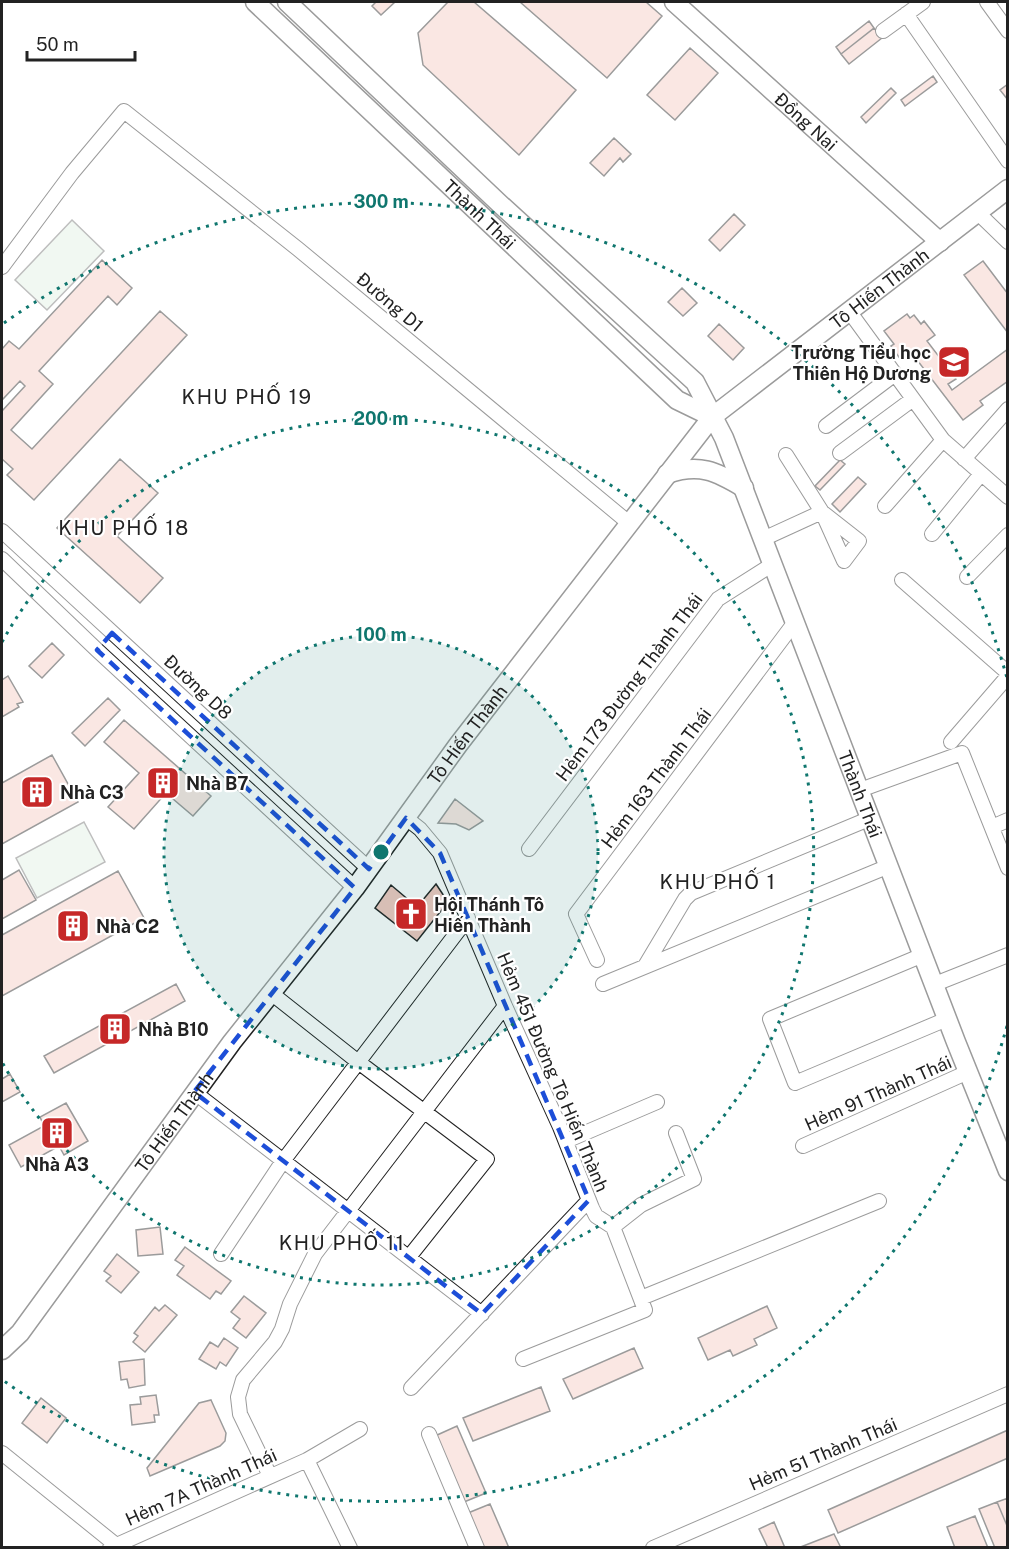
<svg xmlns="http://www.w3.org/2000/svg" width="1009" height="1549" font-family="'Public Sans',sans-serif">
<rect width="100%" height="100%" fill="#fff"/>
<path fill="#e0efe3" stroke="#6f6f6f" stroke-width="1.5" d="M 72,220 L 104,251 L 47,310 L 15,280 Z
M 84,822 L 105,862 L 37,898 L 16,858 Z"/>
<path fill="#f3c9c0" stroke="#222" stroke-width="1.5" d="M 376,2 L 395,2 L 381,15 L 372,6 Z
M 448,2 L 474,2 L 576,90 L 519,155 L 423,65 L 418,33 Z
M 520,2 L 646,2 L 662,16 L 607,78 Z
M 869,21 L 874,28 L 841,54 L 836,47 Z
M 874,28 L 882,38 L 849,64 L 841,54 Z
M 690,48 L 718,73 L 675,120 L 647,95 Z
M 933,76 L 937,82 L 905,106 L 901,100 Z
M 1008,84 L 1008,100 L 1000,90 Z
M 891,88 L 896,93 L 866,123 L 861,117 Z
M 614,138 L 631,154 L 623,162 L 620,158 L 604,176 L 590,163 Z
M 734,214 L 745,225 L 720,251 L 709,240 Z
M 102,260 L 132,288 L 117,305 L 108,296 L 39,371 L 53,384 L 11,430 L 32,449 L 160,311 L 187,335 L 34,500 L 7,475 L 13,469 L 2,459 L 2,411 L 25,386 L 20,381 L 2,400 L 2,349 L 9,341 L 19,349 Z
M 983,261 L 1008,294 L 1008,333 L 964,275 Z
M 682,288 L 697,303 L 683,316 L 668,302 Z
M 907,314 L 910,318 L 914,315 L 921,324 L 924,321 L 935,335 L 927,341 L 956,379 L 948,384 L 952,390 L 1008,349 L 1008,381 L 980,401 L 983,405 L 963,420 L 911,352 L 901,360 L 891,346 L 894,344 L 884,331 Z
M 719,324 L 744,348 L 733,360 L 708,336 Z
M 120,459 L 158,493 L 117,536 L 163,578 L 140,603 L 57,528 Z
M 840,460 L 845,464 L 820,490 L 815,486 Z
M 858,477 L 866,484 L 840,512 L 832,504 Z
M 52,643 L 64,655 L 42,678 L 29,666 Z
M 8,676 L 23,702 L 17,704 L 19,707 L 2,717 L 2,680 Z
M 108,698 L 120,710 L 85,746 L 72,733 Z
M 124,720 L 211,796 L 193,816 L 166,793 L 134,829 L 108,807 L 139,773 L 104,742 Z
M 52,755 L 78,802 L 2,844 L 2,783 Z
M 455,799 L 483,821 L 469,830 L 456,824 L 438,823 Z
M 19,870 L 36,900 L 2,919 L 2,880 Z
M 118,871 L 144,918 L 2,996 L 2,935 Z
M 436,884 L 448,902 L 417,941 L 375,908 L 391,885 L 417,907 Z
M 176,984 L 185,1001 L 54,1073 L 44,1056 Z
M 10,1074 L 20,1092 L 2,1102 L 2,1079 Z
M 66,1103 L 88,1141 L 64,1155 L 59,1146 L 21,1167 L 9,1145 L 44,1126 L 40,1117 Z
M 160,1227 L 163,1254 L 138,1256 L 136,1230 Z
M 185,1247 L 231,1281 L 221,1294 L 216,1291 L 210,1299 L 177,1275 L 184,1266 L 175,1260 Z
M 117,1254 L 139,1272 L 121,1293 L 106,1281 L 111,1276 L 104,1271 Z
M 244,1296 L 266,1313 L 246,1338 L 233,1328 L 240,1319 L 231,1312 Z
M 165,1305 L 177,1315 L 145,1352 L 133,1342 L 138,1336 L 134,1333 L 155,1307 L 159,1311 Z
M 767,1306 L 777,1328 L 754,1339 L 757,1345 L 733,1356 L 730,1350 L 708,1360 L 698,1338 Z
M 224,1338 L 238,1348 L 226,1366 L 220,1362 L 216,1369 L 199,1359 L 210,1342 L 218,1347 Z
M 634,1348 L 643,1368 L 573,1399 L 563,1379 Z
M 144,1359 L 145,1385 L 129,1388 L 127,1379 L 121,1380 L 119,1362 Z
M 541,1387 L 550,1411 L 473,1441 L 463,1418 Z
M 156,1395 L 159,1415 L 154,1415 L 155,1422 L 132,1425 L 130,1405 L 141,1404 L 140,1397 Z
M 41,1398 L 66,1418 L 47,1443 L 22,1423 Z
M 211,1400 L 226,1433 L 225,1441 L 220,1446 L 150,1476 L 147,1468 L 199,1403 Z
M 457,1426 L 486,1493 L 464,1502 L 435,1436 Z
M 1008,1430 L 1008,1458 L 838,1533 L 828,1510 Z
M 1008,1498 L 1008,1528 L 997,1502 Z
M 997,1502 L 1008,1528 L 1008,1548 L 995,1548 L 979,1509 Z
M 490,1504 L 509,1548 L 483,1548 L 468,1513 Z
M 975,1516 L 988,1548 L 955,1548 L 947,1527 Z
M 774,1522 L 785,1548 L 768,1548 L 759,1529 Z
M 834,1534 L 841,1548 L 798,1548 Z"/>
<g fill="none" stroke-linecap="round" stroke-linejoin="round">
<defs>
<path id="street" d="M 987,2 L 1008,31
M 906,14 L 1008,161
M 883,31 L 923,2
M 977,212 L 1008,242
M 2,267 L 72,173 L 124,111 L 298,249 L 629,523
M 849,311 L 943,440 L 1008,497
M 826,426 L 895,374
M 840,453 L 913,399
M 964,459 L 1008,409
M 885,506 L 943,440
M 2,531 L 369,869
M 932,534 L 981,474
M 763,539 L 822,512 L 844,561 L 859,541 L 822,512 L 786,455
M 2,559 L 97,650 L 355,888
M 967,577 L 1008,535
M 902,580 L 1008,673
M 951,742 L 1008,676
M 860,790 L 962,753 L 1008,868
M 406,818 L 420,829 L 440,853 L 505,1006 L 560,1127 L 592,1208 L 596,1216 L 613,1227 L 645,1310 L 523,1359
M 992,827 L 1008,820
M 529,849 L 718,599 L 773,564
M 923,955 L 770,1019 L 795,1083 L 947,1019
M 597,960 L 576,914 L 795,622
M 645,966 L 685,899 L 691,893 L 871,818
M 603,984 L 889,866
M 935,984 L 1008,955
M 271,993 L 357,1061 L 487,1159 L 409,1257
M 194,1092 L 482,1314
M 566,1141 L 657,1102
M 803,1146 L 968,1072
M 613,1227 L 641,1205 L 694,1179 L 676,1133
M 221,1254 L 283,1161 L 468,918
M 641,1298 L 879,1201
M 411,1388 L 589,1200
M 429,1434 L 477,1548
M 2,1453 L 116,1545
M 307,1460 L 350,1548
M 270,1476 L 240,1414 L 238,1397 L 243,1380 L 275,1342 L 282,1329 L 290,1304 L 315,1254 L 505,1006
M 110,1548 L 307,1460 L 360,1429
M 653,1548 L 1008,1394"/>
<g id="secondary">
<path id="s1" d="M 255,2 L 677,400 L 712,417"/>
<path id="s2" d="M 287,2 L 500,204 L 695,382 L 724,438 L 956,1042 L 1008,1171"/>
<path id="s3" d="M 674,2 L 940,242"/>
<path d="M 667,474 C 699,463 716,471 744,488"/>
<path id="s4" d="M 2,1350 L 20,1333 L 232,1042 L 355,888 L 458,745 L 712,417 L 1008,189"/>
</g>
</defs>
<use href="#street" stroke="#222" stroke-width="16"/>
<use href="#secondary" stroke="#222" stroke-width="21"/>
<use href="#street" stroke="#fff" stroke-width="14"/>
<use href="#secondary" stroke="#fff" stroke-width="18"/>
</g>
<path d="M0 0H1009V1549H0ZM 112,633 L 369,869 L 406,818 L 440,853 L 589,1200 L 482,1314 L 194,1092 L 355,888 L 97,650 Z" fill="#fff" fill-opacity=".55" fill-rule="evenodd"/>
<path fill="none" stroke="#1d4ed8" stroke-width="4.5" stroke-dasharray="12 8" stroke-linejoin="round" d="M 112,633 L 369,869 L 406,818 L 440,853 L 589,1200 L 482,1314 L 194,1092 L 355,888 L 97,650 Z"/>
<circle cx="381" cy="852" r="217" fill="#0f766e" fill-opacity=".12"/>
<g fill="none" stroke="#0f766e" stroke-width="3" stroke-dasharray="3 6">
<circle cx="381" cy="852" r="217"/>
<path d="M2 642A433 433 0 1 1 2 1062"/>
<path d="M1007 1026A650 650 0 0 1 4 1381M4 323A650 650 0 0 1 1007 678"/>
</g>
<defs>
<symbol id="school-square" viewBox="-11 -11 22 22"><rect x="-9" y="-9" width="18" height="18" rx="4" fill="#c62828" stroke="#fff"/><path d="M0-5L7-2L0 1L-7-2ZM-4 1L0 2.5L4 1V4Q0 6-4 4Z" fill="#fff"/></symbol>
<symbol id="building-square" viewBox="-11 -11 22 22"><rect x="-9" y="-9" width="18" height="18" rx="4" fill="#c62828" stroke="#fff"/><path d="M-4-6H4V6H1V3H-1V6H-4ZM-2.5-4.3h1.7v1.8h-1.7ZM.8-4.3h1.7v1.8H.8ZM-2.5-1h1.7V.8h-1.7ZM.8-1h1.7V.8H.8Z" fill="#fff"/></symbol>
<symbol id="church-square" viewBox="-11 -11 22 22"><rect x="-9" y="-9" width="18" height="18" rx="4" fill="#c62828" stroke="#fff"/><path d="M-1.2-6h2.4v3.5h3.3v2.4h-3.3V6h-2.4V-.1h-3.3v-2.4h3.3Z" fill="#fff"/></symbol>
</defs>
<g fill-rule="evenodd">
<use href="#school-square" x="935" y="343" width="38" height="38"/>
<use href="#building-square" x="144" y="764" width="38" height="38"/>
<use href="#building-square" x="18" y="773" width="38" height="38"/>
<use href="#church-square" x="392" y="895" width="38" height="38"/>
<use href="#building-square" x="54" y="907" width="38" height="38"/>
<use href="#building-square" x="96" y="1010" width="38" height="38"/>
<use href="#building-square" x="38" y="1114" width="38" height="38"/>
</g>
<g text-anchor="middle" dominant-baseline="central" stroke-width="4.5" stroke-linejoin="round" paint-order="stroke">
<g font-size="18" fill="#222" stroke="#fff">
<text stroke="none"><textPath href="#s3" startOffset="178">Đồng Nai</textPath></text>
<text stroke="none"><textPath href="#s1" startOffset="309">Thành Thái</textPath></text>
<text stroke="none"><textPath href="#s4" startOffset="1384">Tô Hiến Thành</textPath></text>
<text transform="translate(390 302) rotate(40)">Đường D1</text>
<text transform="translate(198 687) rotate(43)">Đường D8</text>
<text transform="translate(629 687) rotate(-53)">Hẻm 173 Đường Thành Thái</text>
<text stroke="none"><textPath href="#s4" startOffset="772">Tô Hiến Thành</textPath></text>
<text transform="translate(656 778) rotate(-53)">Hẻm 163 Thành Thái</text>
<text stroke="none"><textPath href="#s2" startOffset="1002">Thành Thái</textPath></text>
<text transform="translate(553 1072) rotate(67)">Hẻm 451 Đường Tô Hiến Thành</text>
<text transform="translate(878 1093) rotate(-24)">Hẻm 91 Thành Thái</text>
<text stroke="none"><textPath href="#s4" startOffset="286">Tô Hiến Thành</textPath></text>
<text transform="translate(823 1454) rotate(-23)">Hẻm 51 Thành Thái</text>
<text transform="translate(201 1487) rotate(-24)">Hẻm 7A Thành Thái</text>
</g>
<g font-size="18" font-weight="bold" fill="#222" stroke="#fff" text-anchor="start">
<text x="931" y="352" text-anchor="end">Trường Tiểu học<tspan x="931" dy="21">Thiên Hộ Dương</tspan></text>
<text x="186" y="783">Nhà B7</text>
<text x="60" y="792">Nhà C3</text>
<text x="434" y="904">Hội Thánh Tô<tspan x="434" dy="21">Hiến Thành</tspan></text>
<text x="96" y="926">Nhà C2</text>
<text x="138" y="1029">Nhà B10</text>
<text x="57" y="1164" text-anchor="middle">Nhà A3</text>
</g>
<g font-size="20" letter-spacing="1.5" fill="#222" stroke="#fff">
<text x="247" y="397">KHU PHỐ 19</text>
<text x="124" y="528">KHU PHỐ 18</text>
<text x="718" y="882">KHU PHỐ 1</text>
<text x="342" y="1243">KHU PHỐ 11</text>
</g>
</g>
<circle cx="381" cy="852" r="9" fill="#0f766e" stroke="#fff" stroke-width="3"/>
<g font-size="18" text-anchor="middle" font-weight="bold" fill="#0f766e" stroke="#fff" stroke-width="4.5" stroke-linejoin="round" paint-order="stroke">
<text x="381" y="208">300 m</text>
<text x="381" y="425">200 m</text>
<text x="381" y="641">100 m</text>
</g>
<rect width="1009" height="1549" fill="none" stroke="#222222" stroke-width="6"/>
<path d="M27 51v9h108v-9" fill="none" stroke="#222222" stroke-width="3"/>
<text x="36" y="51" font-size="18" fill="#222222" stroke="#ffffff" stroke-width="4.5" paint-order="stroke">50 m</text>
</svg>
